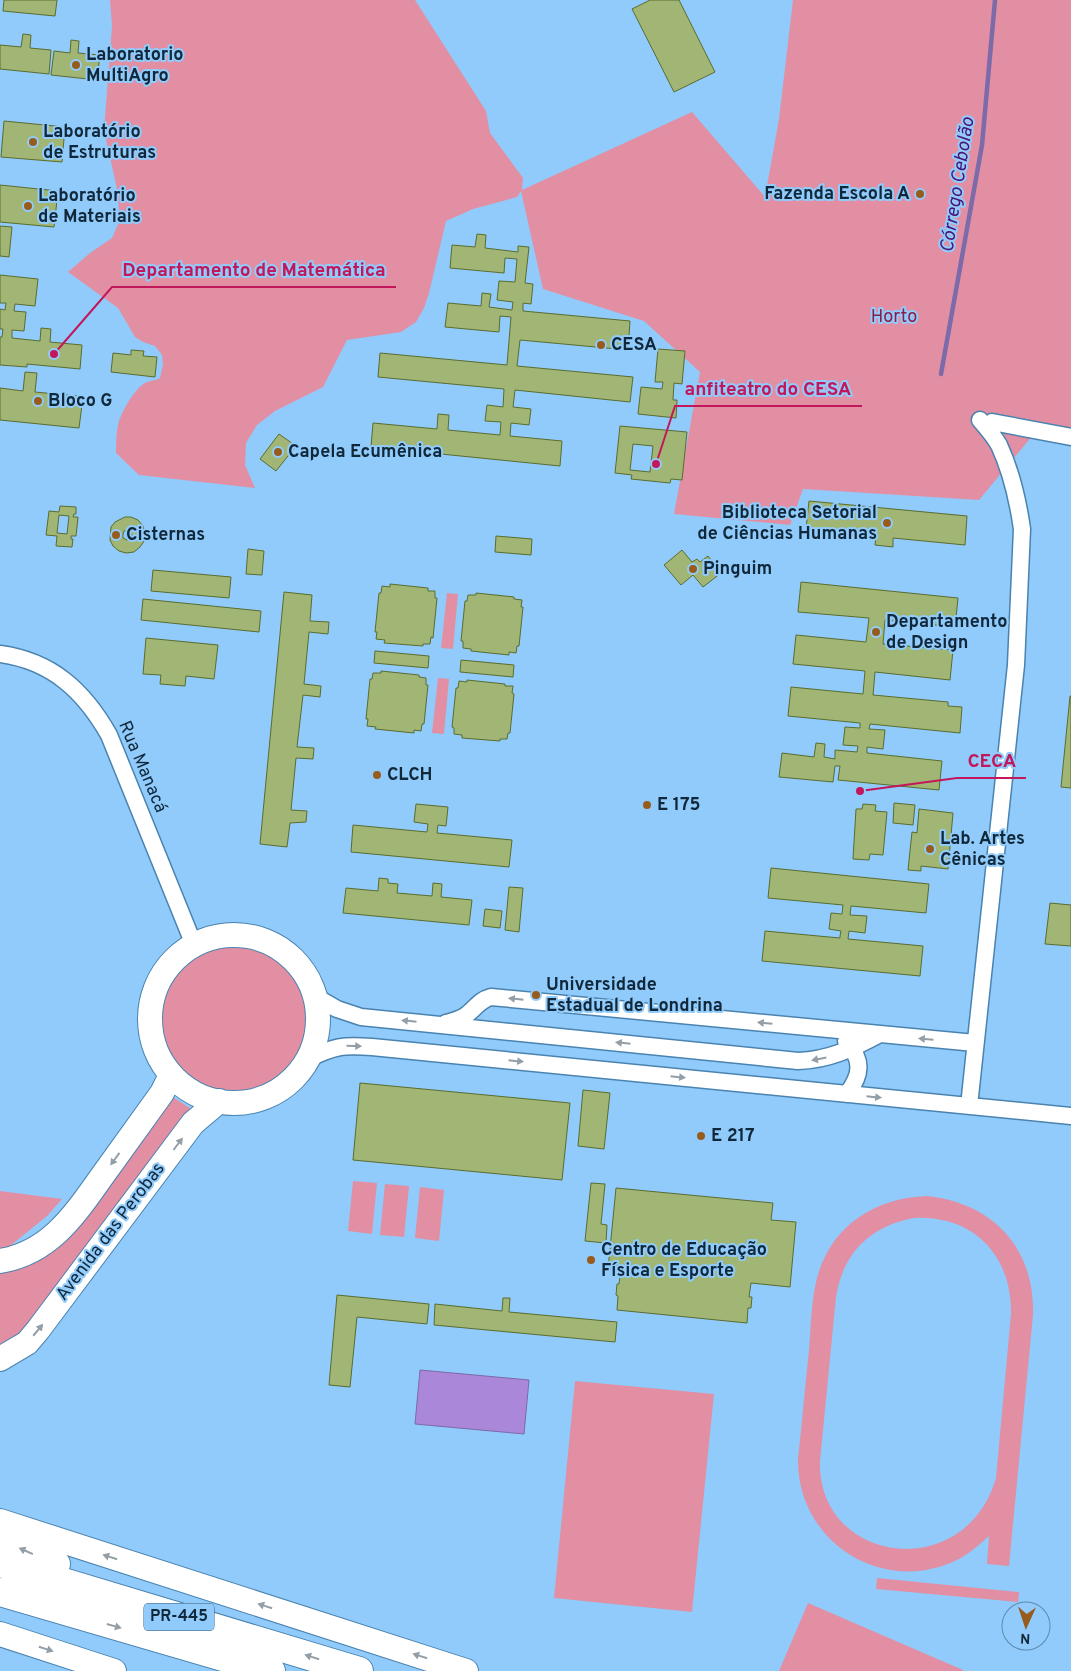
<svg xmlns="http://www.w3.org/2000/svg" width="1071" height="1671" font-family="Overpass,sans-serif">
<rect width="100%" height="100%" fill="#90cbfb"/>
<path fill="#e28fa4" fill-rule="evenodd" d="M 110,0 L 415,0 L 486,111 L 490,133 L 523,178 L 522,190 L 692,112 L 765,197 L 779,119 L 793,0 L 1071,0 L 1071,429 L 1043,423 L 979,500 L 803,489 L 790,525 L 674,514 L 700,372 L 644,321 L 543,289 L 521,191 L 517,197 L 473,209 L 446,221 L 429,293 L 424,308 L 416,322 L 401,332 L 347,340 L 323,387 L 275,411 L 257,425 L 246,443 L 245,465 L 255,488 L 139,475 L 116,453 C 116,444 116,434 118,425 C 120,414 135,388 145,383 C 150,380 155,381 160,378 L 163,364 L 162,355 L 155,346 L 143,342 L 135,337 L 118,308 L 68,272 L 90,253 L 112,238 L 119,222 L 119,211 L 117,189 L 104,130 L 112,26 Z
M 447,593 L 458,594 L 453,649 L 441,648 Z
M 438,678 L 449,679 L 444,734 L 432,733 Z
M160 1019a75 75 0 1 1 150 0a75 75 0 1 1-150 0Z
M 168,1094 L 193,1110 L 25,1331 L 0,1349 L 0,1268 L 18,1263 Z
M 353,1181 L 377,1183 L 372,1234 L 348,1231 Z
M 385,1184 L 409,1186 L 404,1237 L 380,1235 Z
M 420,1187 L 444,1190 L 439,1241 L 415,1238 Z
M 0,1191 L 62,1199 L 47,1216 L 0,1254 Z
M 927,1196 C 993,1203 1035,1248 1033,1315 L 1009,1566 L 987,1564 L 989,1536 C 980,1544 970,1553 959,1559 C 884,1597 797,1543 798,1459 C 802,1423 805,1386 809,1350 C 811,1326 811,1301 817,1278 C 831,1226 874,1198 927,1196 ZM 914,1218 C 973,1215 1012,1255 1011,1314 L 996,1478 C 965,1585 817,1564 820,1461 L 836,1297 C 843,1253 870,1226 914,1218 Z
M 575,1381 L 714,1394 L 692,1612 L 554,1598 Z
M 877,1578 L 1019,1592 L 1018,1602 L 876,1589 Z
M 808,1603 L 963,1670 L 963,1671 L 779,1671 Z"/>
<path fill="#aa87d9" stroke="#7c6aa9" d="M 420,1370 L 529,1380 L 524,1434 L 415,1424 Z"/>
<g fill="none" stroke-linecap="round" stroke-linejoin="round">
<path stroke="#7c6aa9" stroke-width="4.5" d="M 941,374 L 982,145 L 995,0"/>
</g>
<path fill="#a1b675" stroke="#5a6c2e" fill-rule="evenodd" d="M 4,0 L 57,0 L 55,16 L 3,11 Z
M 650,0 L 679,0 L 715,72 L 674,92 L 632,9 Z
M 23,34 L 31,35 L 30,48 L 51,50 L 49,74 L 0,69 L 0,45 L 21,47 Z
M 71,40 L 79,41 L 78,53 L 100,55 L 97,80 L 51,75 L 54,51 L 70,53 Z
M 4,121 L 65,127 L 62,162 L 1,157 Z
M 0,185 L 58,191 L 54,227 L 0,222 Z
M 0,226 L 12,227 L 9,257 L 0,256 Z
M 477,234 L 486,235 L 485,248 L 518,252 L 518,246 L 529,247 L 525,283 L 533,284 L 531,304 L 523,303 L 523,311 L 630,321 L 628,350 L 520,340 L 517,366 L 633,377 L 630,402 L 515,390 L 513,407 L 531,409 L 529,425 L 511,423 L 510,436 L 562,441 L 560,466 L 371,447 L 373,423 L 437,429 L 438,414 L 449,415 L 448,430 L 500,435 L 501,422 L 485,421 L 487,405 L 503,407 L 504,389 L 378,377 L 380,353 L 507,365 L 511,317 L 500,316 L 499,332 L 445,327 L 448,303 L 481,306 L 482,293 L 491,294 L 489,307 L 512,310 L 513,302 L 497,300 L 499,281 L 515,282 L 517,259 L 505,258 L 504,273 L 450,268 L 452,245 L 475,247 Z
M 0,275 L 38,279 L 35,306 L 15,304 L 14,311 L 26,312 L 24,331 L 12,330 L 12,338 L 40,341 L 41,328 L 51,329 L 50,342 L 82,345 L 80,369 L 27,364 L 27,367 L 0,365 L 0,337 L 2,337 L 3,329 L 0,329 L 0,309 L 5,310 L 6,303 L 0,303 Z
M 658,349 L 685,351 L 682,384 L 674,383 L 673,400 L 677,400 L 676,418 L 638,414 L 641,387 L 662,389 L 663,382 L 655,382 Z
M 131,350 L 144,351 L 143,356 L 157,357 L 155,377 L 111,372 L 113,353 L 131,355 Z
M 25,372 L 37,373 L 35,392 L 77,396 L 76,404 L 82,405 L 79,428 L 0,420 L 0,388 L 23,391 Z
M 620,426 L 687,432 L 682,480 L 671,479 L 670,483 L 631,479 L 632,475 L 615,473 ZM 633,444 L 653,446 L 650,472 L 630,470 Z
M 279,434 L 296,446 L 276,471 L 260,459 Z
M 809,501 L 967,516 L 965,545 L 893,538 L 893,547 L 875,545 L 876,536 L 806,529 Z
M 60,506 L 76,507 L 76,514 L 74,514 L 73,517 L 78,517 L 76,536 L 71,536 L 71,539 L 73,539 L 72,547 L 56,546 L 57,536 L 46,535 L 49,511 L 59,512 ZM 59,515 L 69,516 L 67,534 L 57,533 Z
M 125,517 L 131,517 L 138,520 L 143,526 L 145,533 L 144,541 L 140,547 L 134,552 L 126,553 L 119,551 L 113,546 L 110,540 L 111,527 L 115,522 ZM 128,530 L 132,535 L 131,538 L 127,540 L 123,538 L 123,534 L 124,531 Z
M 496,536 L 532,539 L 531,555 L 495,552 Z
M 248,549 L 264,551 L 262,575 L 246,574 Z
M 682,550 L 692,562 L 697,559 L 700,562 L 708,556 L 721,573 L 703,587 L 693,575 L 681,585 L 664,565 Z
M 153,570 L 231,577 L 229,598 L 151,591 Z
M 801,582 L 958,598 L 955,627 L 885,620 L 883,644 L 953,650 L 950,680 L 875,672 L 873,695 L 948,702 L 948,706 L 962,707 L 960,733 L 870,724 L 869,729 L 885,730 L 883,749 L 867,747 L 867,753 L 942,761 L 939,790 L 838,780 L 840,766 L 835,766 L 833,782 L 779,777 L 782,753 L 814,757 L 816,743 L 825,744 L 824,757 L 835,759 L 835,750 L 857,752 L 858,746 L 843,745 L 845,727 L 860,728 L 860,723 L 788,716 L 791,687 L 863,694 L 865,671 L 793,664 L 796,635 L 866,642 L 869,618 L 798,612 Z
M 390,584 L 428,588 L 428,591 L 435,591 L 435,598 L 437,598 L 433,638 L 431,637 L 430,644 L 423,644 L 423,646 L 384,643 L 385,640 L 376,639 L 377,632 L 375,632 L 379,593 L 381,593 L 382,586 L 390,587 Z
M 284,592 L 312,595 L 310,621 L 329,622 L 328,634 L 309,632 L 304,684 L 321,686 L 320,697 L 303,695 L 297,747 L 314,748 L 313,759 L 296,758 L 291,810 L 307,811 L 306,822 L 290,823 L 287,847 L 260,844 Z
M 476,593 L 514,597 L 514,599 L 522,600 L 521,607 L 523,607 L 519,646 L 517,646 L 516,653 L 509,652 L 509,655 L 471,651 L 471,649 L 463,648 L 463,641 L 461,641 L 465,601 L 467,601 L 468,595 L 476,595 Z
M 143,599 L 261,611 L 259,632 L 141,620 Z
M 146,638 L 218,645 L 214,679 L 186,676 L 185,686 L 160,684 L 161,675 L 143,674 Z
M 375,651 L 429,656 L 428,668 L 374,663 Z
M 461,660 L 514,665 L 513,677 L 460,672 Z
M 381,671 L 419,675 L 419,677 L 426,678 L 426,685 L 428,685 L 424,724 L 422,724 L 421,731 L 414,730 L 414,733 L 375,729 L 376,727 L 367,726 L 368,719 L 366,719 L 370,679 L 372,679 L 373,673 L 381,673 Z
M 467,680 L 505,684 L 505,686 L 513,686 L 512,693 L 514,694 L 510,733 L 508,733 L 507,739 L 500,739 L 500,741 L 462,738 L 462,735 L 454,734 L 454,728 L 452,727 L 456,688 L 458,688 L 459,681 L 467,682 Z
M 1070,696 L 1071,696 L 1071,788 L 1061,787 Z
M 894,803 L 915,805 L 913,825 L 893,823 Z
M 416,804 L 448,807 L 446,826 L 438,825 L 437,833 L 512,840 L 509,867 L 351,852 L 353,825 L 427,832 L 428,824 L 414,822 Z
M 863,804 L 876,805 L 875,811 L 887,812 L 883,855 L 870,854 L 869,860 L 853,859 L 856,809 L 862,809 Z
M 919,809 L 953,813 L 948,869 L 921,866 L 921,871 L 908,870 L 912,832 L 917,833 Z
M 771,868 L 929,884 L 926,913 L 851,906 L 850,915 L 867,916 L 865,933 L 849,931 L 848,939 L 923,946 L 920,976 L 762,961 L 765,931 L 840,938 L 840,936 L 841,931 L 829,929 L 831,913 L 842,914 L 843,905 L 768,898 Z
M 379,878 L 388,879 L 388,883 L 398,884 L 397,893 L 432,896 L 433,883 L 442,884 L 441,897 L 472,900 L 469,925 L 343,913 L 346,888 L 378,891 Z
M 509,887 L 523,888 L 519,932 L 505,930 Z
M 1050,903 L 1071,905 L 1071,946 L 1045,944 Z
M 485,909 L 502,911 L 500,928 L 483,926 Z
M 360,1083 L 570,1103 L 562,1180 L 353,1160 Z
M 583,1090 L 610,1093 L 604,1149 L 578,1146 Z
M 591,1183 L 605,1184 L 601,1224 L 607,1225 L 606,1243 L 585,1241 Z
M 616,1188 L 773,1203 L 771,1220 L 796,1222 L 790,1287 L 751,1283 L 749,1297 L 752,1297 L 751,1308 L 748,1308 L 747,1323 L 617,1310 L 618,1296 L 616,1295 L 617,1284 L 619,1284 L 621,1270 L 608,1269 Z
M 337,1295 L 429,1304 L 427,1324 L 357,1317 L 350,1387 L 329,1385 Z
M 503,1298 L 510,1298 L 509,1312 L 617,1322 L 615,1342 L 434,1325 L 435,1304 L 502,1311 Z"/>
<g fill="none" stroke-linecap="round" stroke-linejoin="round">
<defs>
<path id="street" d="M 992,422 L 1071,437
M 0,654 C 52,661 84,691 109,735 L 194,945
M 316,997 L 337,1009 L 361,1017 L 798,1061 C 829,1060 854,1048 880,1034
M 446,1023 C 453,1021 459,1020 465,1016 C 475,1009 479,1000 491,997 L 975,1043
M 846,1041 C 863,1060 862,1074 847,1094
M 308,1059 C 334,1046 343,1045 372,1047 L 1071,1116
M 969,1106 L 1016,665 L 1022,529 C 1018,501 1011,471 999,445 C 994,436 987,428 980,420"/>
<path id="secondary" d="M150 1019a84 84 0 1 1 168 0a84 84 0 1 1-168 0Z
M 0,1261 C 54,1252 78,1209 108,1168 C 126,1143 144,1118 162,1093 L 171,1075
M 0,1359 L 27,1343 L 38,1330 L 193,1123 L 219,1101
M 0,1521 L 466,1671
M 0,1634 L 114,1671"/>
<path id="highway" d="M 0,1540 L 56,1564
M 0,1563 L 359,1671
M 0,1592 L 271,1671"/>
</defs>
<use href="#street" stroke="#4a83af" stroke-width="19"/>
<use href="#secondary" stroke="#4a83af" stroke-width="26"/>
<use href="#highway" stroke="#4a83af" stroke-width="30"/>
<use href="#street" stroke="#fff" stroke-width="16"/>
<use href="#secondary" stroke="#fff" stroke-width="24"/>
<use href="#highway" stroke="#fff" stroke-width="28"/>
</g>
<defs><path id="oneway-solid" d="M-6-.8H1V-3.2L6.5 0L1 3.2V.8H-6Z" transform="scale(1.25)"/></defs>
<g fill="#939ea6">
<use href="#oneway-solid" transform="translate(516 999) rotate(-174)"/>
<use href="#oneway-solid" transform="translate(409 1021) rotate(-174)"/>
<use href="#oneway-solid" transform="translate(765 1023) rotate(-175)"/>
<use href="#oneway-solid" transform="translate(926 1039) rotate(-175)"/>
<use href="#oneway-solid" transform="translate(623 1043) rotate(-174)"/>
<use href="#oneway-solid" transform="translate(354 1046) rotate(1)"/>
<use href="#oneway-solid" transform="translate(819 1059) rotate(169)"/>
<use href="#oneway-solid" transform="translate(516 1061) rotate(6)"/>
<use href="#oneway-solid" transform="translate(678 1077) rotate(6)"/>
<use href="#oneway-solid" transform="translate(874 1097) rotate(6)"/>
<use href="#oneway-solid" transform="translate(178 1144) rotate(-53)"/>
<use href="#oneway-solid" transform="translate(115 1159) rotate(126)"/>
<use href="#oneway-solid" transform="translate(38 1330) rotate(-50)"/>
<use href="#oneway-solid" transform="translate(26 1551) rotate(-156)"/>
<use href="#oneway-solid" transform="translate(110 1557) rotate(-162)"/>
<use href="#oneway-solid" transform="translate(265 1606) rotate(-162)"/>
<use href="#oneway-solid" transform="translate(114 1626) rotate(16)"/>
<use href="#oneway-solid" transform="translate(46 1649) rotate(18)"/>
<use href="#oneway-solid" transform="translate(420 1656) rotate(-162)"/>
<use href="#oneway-solid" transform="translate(312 1657) rotate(-163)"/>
</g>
<g fill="#975c1c" stroke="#90cbfb" stroke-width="2">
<circle cx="76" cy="65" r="5"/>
<circle cx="33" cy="142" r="5"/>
<circle cx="920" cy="194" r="5"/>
<circle cx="28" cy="206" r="5"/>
<circle cx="601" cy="345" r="5"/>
<circle cx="38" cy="401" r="5"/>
<circle cx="278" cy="452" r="5"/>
<circle cx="887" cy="523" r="5"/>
<circle cx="116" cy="535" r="5"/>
<circle cx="693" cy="569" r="5"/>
<circle cx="876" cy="632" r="5"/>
<circle cx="377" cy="775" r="5"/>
<circle cx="647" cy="805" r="5"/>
<circle cx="930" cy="849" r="5"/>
<circle cx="536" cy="995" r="5"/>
<circle cx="701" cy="1136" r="5"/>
<circle cx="591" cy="1260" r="5"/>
</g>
<g text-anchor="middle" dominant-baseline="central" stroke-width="4" stroke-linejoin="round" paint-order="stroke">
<rect fill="#90cbfb" stroke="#365974" stroke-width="1" x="144" y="1603.5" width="70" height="27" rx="4"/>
<g font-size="16" font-weight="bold" fill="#10283a">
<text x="179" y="1617">PR-445</text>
</g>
<g font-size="18" font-weight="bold" fill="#10283a" stroke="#90cbfb" text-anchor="start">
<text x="86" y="55">Laboratorio<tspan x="86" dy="21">MultiAgro</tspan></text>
<text x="43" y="132">Laboratório<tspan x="43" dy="21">de Estruturas</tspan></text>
<text x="910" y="194" text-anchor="end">Fazenda Escola A</text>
<text x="38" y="196">Laboratório<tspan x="38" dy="21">de Materiais</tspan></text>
<text x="611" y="345">CESA</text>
<text x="48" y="401">Bloco G</text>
<text x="288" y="452">Capela Ecumênica</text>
<text x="877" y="513" text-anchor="end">Biblioteca Setorial<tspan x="877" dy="21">de Ciências Humanas</tspan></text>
<text x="126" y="535">Cisternas</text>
<text x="703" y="569">Pinguim</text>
<text x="886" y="622">Departamento<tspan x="886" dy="21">de Design</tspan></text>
<text x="387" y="775">CLCH</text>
<text x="657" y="805">E 175</text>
<text x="940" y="839">Lab. Artes<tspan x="940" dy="21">Cênicas</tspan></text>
<text x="546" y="985">Universidade<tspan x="546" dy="21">Estadual de Londrina</tspan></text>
<text x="711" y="1136">E 217</text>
<text x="601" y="1250">Centro de Educação<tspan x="601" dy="21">Física e Esporte</tspan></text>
</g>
<g font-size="18" fill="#8f1b48" stroke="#90cbfb">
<text x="894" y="317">Horto</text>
</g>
<g font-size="18" fill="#10283a" stroke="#90cbfb">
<text transform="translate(142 767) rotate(67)">Rua Manacá</text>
<text transform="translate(111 1232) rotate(-53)">Avenida das Perobas</text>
</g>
<g font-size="19" font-style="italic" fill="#491476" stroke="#90cbfb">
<text transform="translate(958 185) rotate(-81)">Córrego Cebolão</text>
</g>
</g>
<path fill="none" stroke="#c2185b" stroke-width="2" d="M54 354L112 287H396M656 464L675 406H862M860 791L957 778H1026"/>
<g fill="#c2185b" stroke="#90cbfb" stroke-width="2">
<circle cx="54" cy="354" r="5"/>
<circle cx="656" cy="464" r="5"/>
<circle cx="860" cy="791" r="5"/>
</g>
<g font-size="19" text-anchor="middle" font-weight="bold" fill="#c2185b" stroke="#90cbfb" stroke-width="4" stroke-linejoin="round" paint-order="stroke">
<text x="254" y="276">Departamento de Matemática</text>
<text x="768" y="395">anfiteatro do CESA</text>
<text x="992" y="767">CECA</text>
</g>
<g transform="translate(1026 1626) rotate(183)"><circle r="24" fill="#90cbfb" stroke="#5d8aae"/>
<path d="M0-4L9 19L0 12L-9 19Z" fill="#975c1c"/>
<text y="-8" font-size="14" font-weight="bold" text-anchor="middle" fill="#10283a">N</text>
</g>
</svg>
